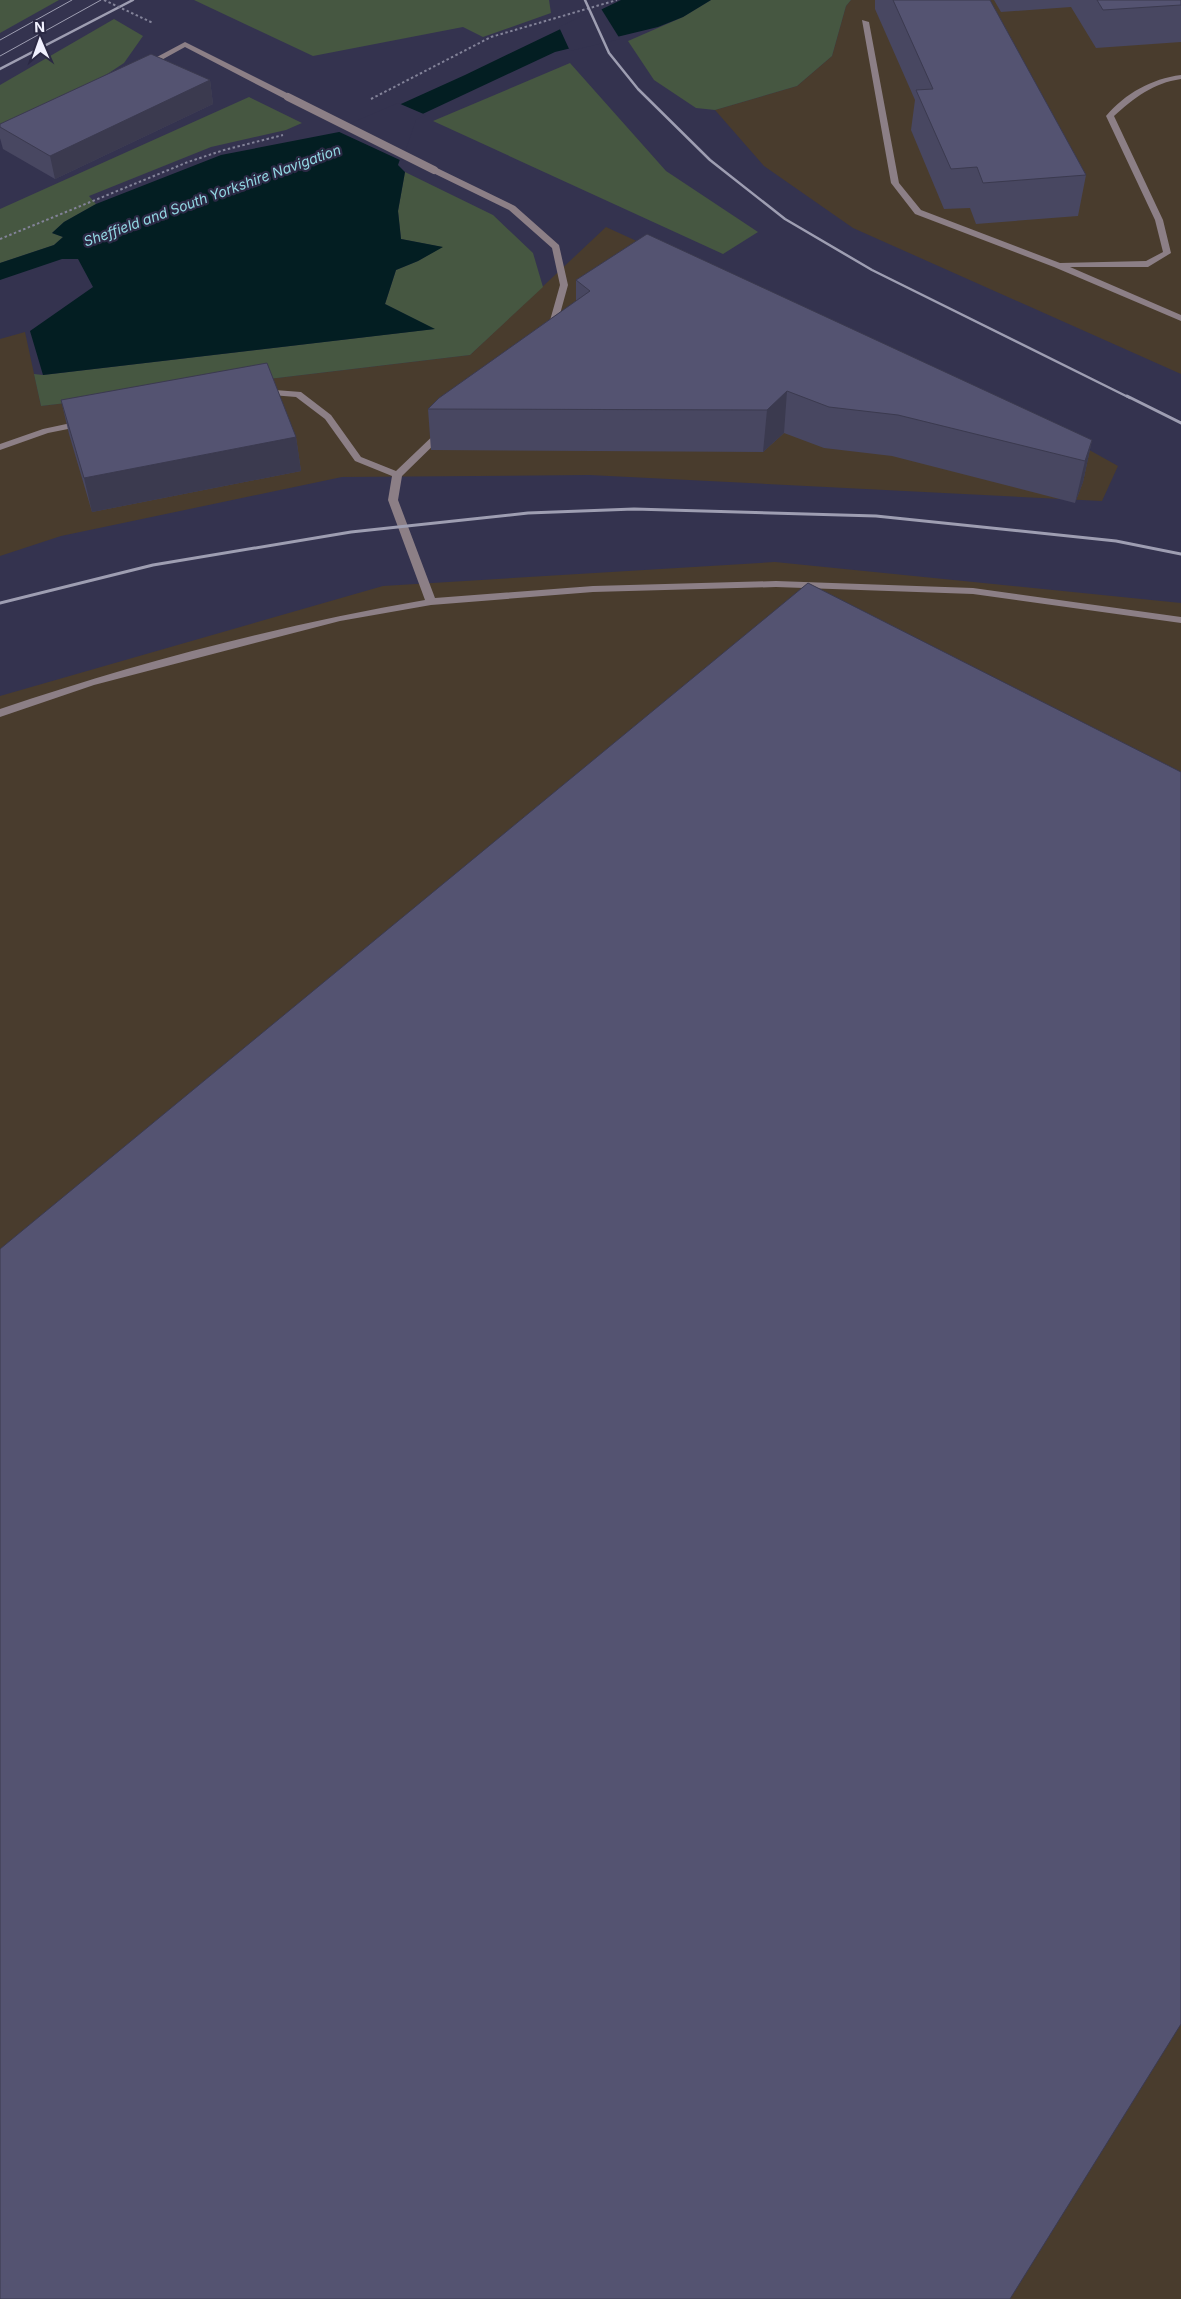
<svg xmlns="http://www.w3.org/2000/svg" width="1181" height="2299" font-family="Inter,sans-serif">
<rect width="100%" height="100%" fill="#34334f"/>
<path fill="#493c2d" d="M 851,0 L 1181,0 L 1181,374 L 853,228 L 764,166 L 715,110 L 797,86 L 832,56 L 846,6 Z
M 606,227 L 1075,442 L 1118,466 L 1102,501 L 589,475 L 342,477 L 61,536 L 0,556 L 0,339 L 25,332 L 41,406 L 470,355 Z
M 775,562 L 1181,603 L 1181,2299 L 0,2299 L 0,696 L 383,586 Z"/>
<path fill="#465741" d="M 0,0 L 59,0 L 0,33 Z
M 194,0 L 549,0 L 551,13 L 483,37 L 463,27 L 313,56 Z
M 711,0 L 851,0 L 846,6 L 832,56 L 797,86 L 715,110 L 696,108 L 654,80 L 628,41 L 683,17 Z
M 114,19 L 143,36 L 124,63 L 62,104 L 0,139 L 0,85 Z
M 570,63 L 666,171 L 758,232 L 723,254 L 433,121 Z
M 249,97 L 302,123 L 286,130 L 211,147 L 89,196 L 96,204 L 64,222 L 52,233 L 63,237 L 54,245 L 0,263 L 0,209 Z
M 405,172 L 493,215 L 533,253 L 543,287 L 470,355 L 41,406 L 34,374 L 43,375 L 434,329 L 385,304 L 396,270 L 418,261 L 442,247 L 401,239 L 398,211 Z"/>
<path fill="#031e22" d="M 621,0 L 711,0 L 683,17 L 658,27 L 555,52 L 414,118 L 398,165 L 405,172 L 398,211 L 401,239 L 443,247 L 418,261 L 396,270 L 385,304 L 435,329 L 43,375 L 30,331 L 93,287 L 78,259 L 62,259 L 0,280 L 0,263 L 54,245 L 63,237 L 52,233 L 64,222 L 96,204 L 221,155 L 339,132 L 465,75 Z"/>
<path fill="#34334f" d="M 600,7 L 620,39 L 570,51 L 559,27 Z
M 398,103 L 426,115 L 416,120 L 402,161 L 335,130 Z"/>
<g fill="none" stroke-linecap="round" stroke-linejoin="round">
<path stroke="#838399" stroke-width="2" stroke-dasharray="2.5 2.5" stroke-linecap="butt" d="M 371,99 L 491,37 L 617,0
M 0,239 L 188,162 L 224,150 L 283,135"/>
<path fill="#8c7f86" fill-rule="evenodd" d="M 862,20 L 869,22 L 899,183 L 921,210 L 1060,263 L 1146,261 L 1163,252 L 1155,220 L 1106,116 C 1126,93 1151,79 1181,75 L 1181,79 C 1153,83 1134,98 1114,116 L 1163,220 L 1171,253 L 1148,267 L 1070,267 L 1181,315 L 1181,321 L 1054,267 L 915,214 L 891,183 Z
M 185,42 L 291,95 L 292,97 L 285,99 L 185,47 L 147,68 L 140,66 Z
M 431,168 L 437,168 L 515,206 L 559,245 L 568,285 L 557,325 L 550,332 L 543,330 L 549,324 L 560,285 L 552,248 L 509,210 L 431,172 Z
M 262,389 L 301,392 L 331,415 L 361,457 L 396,471 L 440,429 L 446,429 L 446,433 L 402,476 L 398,500 L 435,598 L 593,586 L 776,581 L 973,588 L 1181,617 L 1181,623 L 973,594 L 776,587 L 593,592 L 431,605 L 340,621 L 94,685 L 0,717 L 0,709 C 138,662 281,625 425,600 L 388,500 L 392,476 L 355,461 L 325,419 L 296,397 L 259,394 L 257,392 Z
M 85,420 L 88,421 L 88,425 L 48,433 L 0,450 L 0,444 L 43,429 Z"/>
<path stroke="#9e9eb2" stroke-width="1" d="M 0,40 L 72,0
M 0,56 L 101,0"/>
<path stroke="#9e9eb2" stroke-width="2.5" d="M 585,0 L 609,53 L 638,89 L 710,160 L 785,219 L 872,270 L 1130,398
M 0,69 L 133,0"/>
<path stroke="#9e9eb2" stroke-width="3" d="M 1127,396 L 1181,423
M 0,603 L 153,565 L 351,532 L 528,513 L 634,509 L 876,516 L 1116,541 L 1181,554"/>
<path stroke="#838399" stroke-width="2" stroke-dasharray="2.5 2.5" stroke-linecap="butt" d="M 104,0 L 153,23"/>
<path stroke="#8c7f86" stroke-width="8" d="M 288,97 L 434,170"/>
</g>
<path fill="#484761" d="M 875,0 L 990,0 L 1086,175 L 1078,216 L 976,224 L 970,208 L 944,209 L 911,130 L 915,100 L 875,9 Z
M 994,0 L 1181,0 L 1181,42 L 1096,48 L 1071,7 L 1001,12 Z
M 210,80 L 213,104 L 55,179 L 3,149 L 0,138 L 0,124 Z
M 576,280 L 1092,440 L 1083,482 L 1075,503 L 892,456 L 824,448 L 784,433 L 763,452 L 431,450 L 428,409 L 576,301 Z
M 61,400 L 296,437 L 301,471 L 92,512 L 69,434 Z"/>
<path fill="#3b3a4f" d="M 210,80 L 213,104 L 55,179 L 50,156 Z
M 787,391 L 784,433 L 763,452 L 767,410 Z
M 296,437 L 301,471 L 92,512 L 84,478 Z
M 1092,440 L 1083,482 L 1075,503 L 1085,461 Z"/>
<path fill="#545371" stroke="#3b3a4f" d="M 893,0 L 990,0 L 1086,175 L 983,183 L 977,167 L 951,169 L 916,90 L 933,89 Z
M 1097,0 L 1181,0 L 1181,5 L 1103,10 Z
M 151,54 L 210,80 L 50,156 L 0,127 L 0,124 Z
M 647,234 L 1092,440 L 1085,461 L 898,415 L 829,407 L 787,391 L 767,410 L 428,409 L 439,398 L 590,291 L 576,280 Z
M 267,363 L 296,437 L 84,478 L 61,400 Z
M 808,583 L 1181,772 L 1181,2024 L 1010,2299 L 0,2299 L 0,1249 Z"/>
<g text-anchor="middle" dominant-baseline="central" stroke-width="4.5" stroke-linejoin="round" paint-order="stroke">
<g font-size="14" font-style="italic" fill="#92d8e3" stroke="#2b2944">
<text transform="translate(212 195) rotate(-20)">Sheffield and South Yorkshire Navigation</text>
</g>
</g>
<g transform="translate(40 40) rotate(358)" stroke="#2b2944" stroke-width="4" paint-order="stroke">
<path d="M0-4L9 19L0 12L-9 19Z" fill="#f0f0fe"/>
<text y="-8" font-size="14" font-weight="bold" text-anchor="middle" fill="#f0f0fe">N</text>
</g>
</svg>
